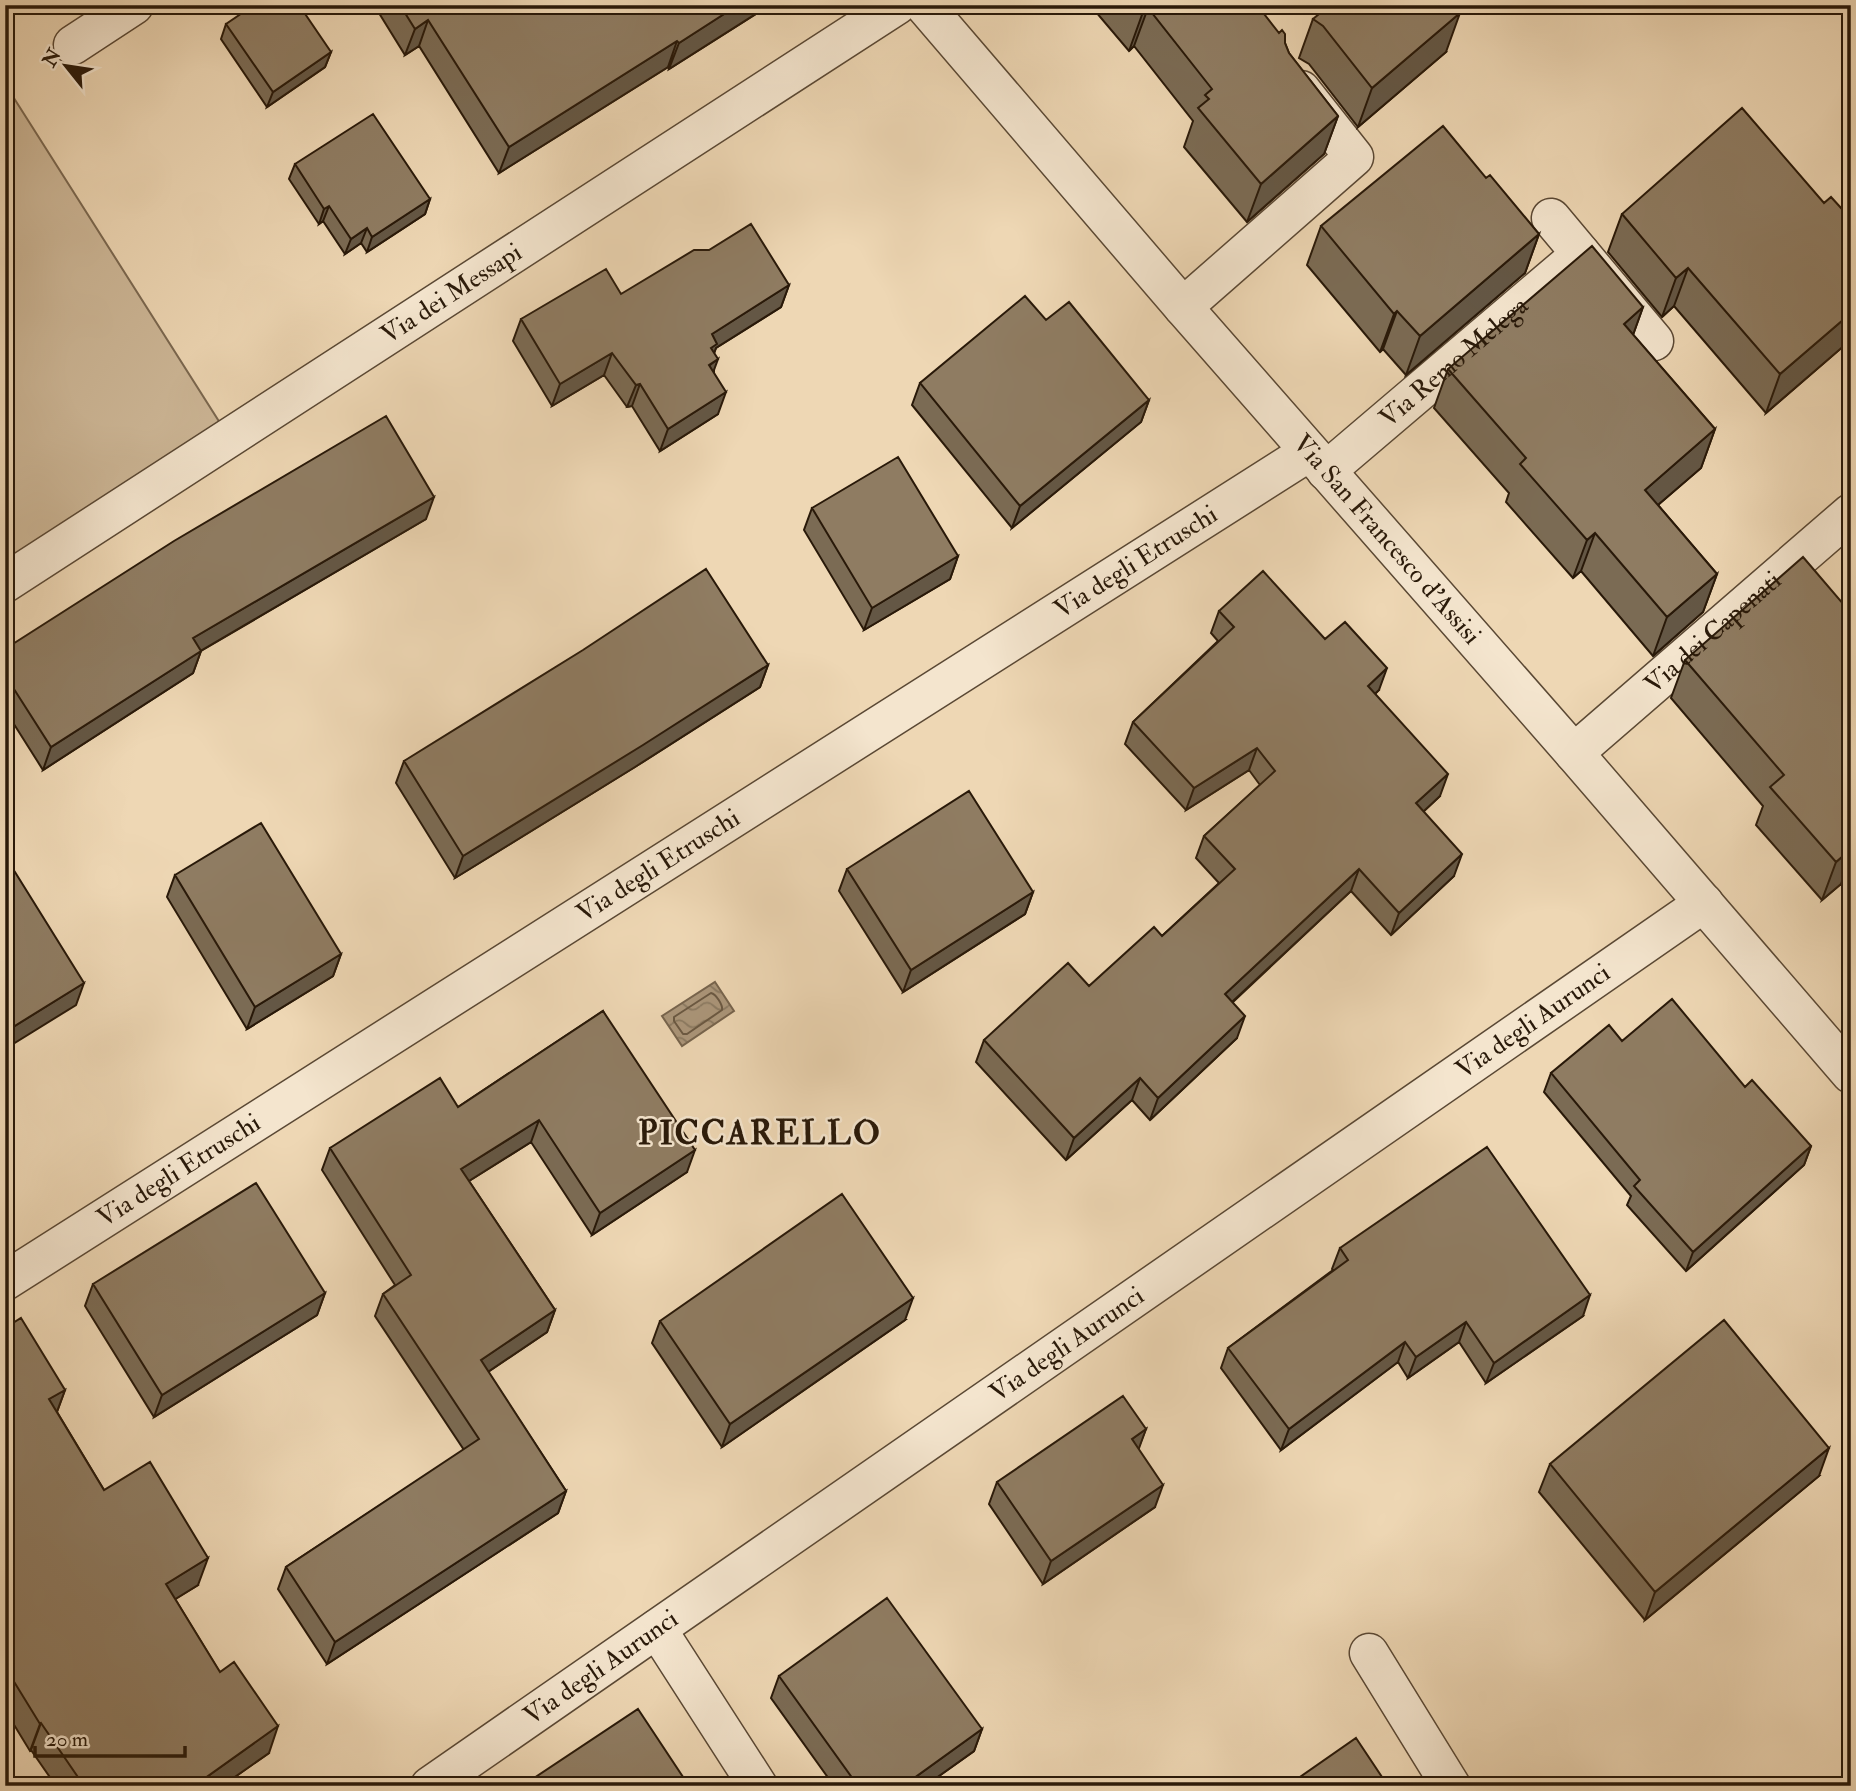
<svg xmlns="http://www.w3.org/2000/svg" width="1856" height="1791" font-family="'IM FELL Double Pica',serif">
<defs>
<pattern id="water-waves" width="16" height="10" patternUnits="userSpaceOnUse" patternTransform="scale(1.75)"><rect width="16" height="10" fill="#ab967a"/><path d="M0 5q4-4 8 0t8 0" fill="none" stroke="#8b7a62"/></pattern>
</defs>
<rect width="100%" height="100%" fill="#eed7b4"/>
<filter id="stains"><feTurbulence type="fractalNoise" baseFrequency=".00286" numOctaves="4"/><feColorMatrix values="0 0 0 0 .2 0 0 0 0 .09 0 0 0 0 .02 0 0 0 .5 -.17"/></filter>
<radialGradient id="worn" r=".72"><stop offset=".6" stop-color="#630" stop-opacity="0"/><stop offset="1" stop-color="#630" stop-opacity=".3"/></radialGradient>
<path fill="#cdb797" stroke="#7b6850" stroke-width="2" d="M 5,84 L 227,434 L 5,575 Z"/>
<path fill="url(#water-waves)" stroke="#77644d" stroke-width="2" d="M 715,982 L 734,1011 L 682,1046 L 662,1016 Z"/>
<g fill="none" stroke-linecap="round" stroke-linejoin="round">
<path stroke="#6a5842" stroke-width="2" d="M 711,993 C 716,994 723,1005 722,1010 L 687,1034 L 683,1034 L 674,1021 L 674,1017 Z"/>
<defs>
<g id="minor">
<path id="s1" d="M 924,5 L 1183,307 L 1574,753 L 1851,1074"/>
<path d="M 73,45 L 134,5"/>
<path d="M 1551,218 L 1654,341"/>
<path d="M 1183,307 L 1354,157 L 1301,90"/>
<path id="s2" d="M 1326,471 L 1581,254"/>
<path id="s3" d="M 5,583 L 897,5"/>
<path id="s4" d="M 1574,753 L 1851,513"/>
<path id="s5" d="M 5,1281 L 1309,452"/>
<path d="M 657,1629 L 758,1786"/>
<path d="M 1369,1653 L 1451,1786"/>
<path id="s6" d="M 430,1786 L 1704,903"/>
</g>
</defs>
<use href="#minor" stroke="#5a4834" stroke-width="41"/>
<use href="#minor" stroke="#f4e5ce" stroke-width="38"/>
</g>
<path fill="#7b6b54" stroke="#291909" stroke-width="2" d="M 374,5 L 770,5 L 669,69 L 668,67 L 499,173 L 419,46 L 405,55 Z
M 1090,5 L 1257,5 L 1285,43 L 1289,53 L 1338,116 L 1324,154 L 1247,222 L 1184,147 L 1193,121 L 1134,46 L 1129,51 Z
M 1523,5 L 1534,5 L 1528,11 Z
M 1313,19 L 1446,52 L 1358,127 L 1309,64 L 1299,58 Z
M 226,24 L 331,52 L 325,67 L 267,107 L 221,39 Z
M 295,164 L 430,199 L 425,214 L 367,252 L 361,243 L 345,254 L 323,221 L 319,224 L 289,179 Z
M 1486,178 L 1539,234 L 1525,273 L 1406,375 L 1383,349 L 1380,352 L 1307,265 L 1321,226 Z
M 1824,203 L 1851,219 L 1851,350 L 1846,344 L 1766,413 L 1674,306 L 1662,317 L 1608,252 L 1622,214 Z
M 789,285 L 781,307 L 716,348 L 714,353 L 714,373 L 718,414 L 660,451 L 632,406 L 627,407 L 604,375 L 552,406 L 513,341 L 521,319 L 621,294 Z
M 1643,307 L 1633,335 L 1715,429 L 1701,468 L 1658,505 L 1717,574 L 1703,612 L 1653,656 L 1581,571 L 1573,578 L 1506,502 L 1509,493 L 1434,408 L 1448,369 Z
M 1046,320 L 1149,400 L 1141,422 L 1012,528 L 912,405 L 920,383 Z
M 812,508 L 958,556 L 950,579 L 864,630 L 804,530 Z
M 426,519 L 201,651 L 193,673 L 43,770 L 5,710 L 5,649 Z
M 1219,611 L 1325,639 L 1379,690 L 1375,694 L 1440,796 L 1423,812 L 1454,876 L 1391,935 L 1351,891 L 1233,1002 L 1237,1038 L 1150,1120 L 1132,1100 L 1066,1160 L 976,1062 L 984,1040 L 1089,986 L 1162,936 L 1219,883 L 1196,858 L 1204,836 L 1260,785 L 1249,770 L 1186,810 L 1125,744 L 1133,722 L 1218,641 L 1211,633 Z
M 1851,613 L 1851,896 L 1841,884 L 1822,900 L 1756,825 L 1763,806 L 1671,698 L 1685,660 Z
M 768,665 L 760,687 L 635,767 L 455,878 L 396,783 L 404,761 Z
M 847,869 L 1033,892 L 1025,914 L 903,992 L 839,891 Z
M 175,875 L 341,954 L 333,976 L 247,1029 L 167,897 Z
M 603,1011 L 687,1172 L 592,1235 L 531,1142 L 469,1181 L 555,1310 L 547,1332 L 488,1372 L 566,1491 L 558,1513 L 327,1664 L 278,1589 L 286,1567 L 464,1450 L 375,1316 L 383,1294 L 395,1285 L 322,1170 L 330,1148 L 458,1107 Z
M 1622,1041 L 1745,1087 L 1811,1146 L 1804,1165 L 1686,1271 L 1627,1205 L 1631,1196 L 1544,1092 L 1551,1073 Z
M 1340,1248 L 1583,1316 L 1486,1383 L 1459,1342 L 1408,1378 L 1398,1362 L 1281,1450 L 1221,1368 L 1228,1348 L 1333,1270 L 1332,1269 Z
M 93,1284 L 325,1293 L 317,1315 L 154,1417 L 85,1306 Z
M 905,1320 L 722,1447 L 652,1343 L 660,1321 Z
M 5,1328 L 65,1390 L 57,1412 L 104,1490 L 198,1585 L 175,1599 L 269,1753 L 222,1786 L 56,1786 L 31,1750 L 30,1751 L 5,1710 Z
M 1146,1429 L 1138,1449 L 1155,1507 L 1043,1584 L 989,1504 L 997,1482 Z
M 1550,1464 L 1819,1476 L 1645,1620 L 1539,1492 Z
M 779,1676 L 982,1729 L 974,1751 L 925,1786 L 834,1786 L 771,1698 Z"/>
<path fill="#645745" stroke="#291909" stroke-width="2" d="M 738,5 L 770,5 L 669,69 L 679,43 Z
M 1148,8 L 1134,46 L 1129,51 L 1143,12 Z
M 1460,13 L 1446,52 L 1358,127 L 1372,88 Z
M 428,20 L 419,46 L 405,55 L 415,29 Z
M 677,41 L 668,67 L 499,173 L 509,147 Z
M 331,52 L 325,67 L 267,107 L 273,92 Z
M 1338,116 L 1324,154 L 1247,222 L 1261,184 Z
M 430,199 L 425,214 L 367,252 L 372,237 Z
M 329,206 L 323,221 L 319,224 L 324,209 Z
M 367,228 L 361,243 L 345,254 L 351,239 Z
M 1539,234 L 1525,273 L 1406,375 L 1420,336 Z
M 1688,268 L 1674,306 L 1662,317 L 1676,278 Z
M 789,285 L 781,307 L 716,348 L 710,365 L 718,359 L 710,381 L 701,388 L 712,334 Z
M 1643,307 L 1629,346 L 1624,324 Z
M 1397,311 L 1383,349 L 1380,352 L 1394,314 Z
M 1851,313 L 1851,330 L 1846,344 L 1766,413 L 1780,374 Z
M 612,353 L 604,375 L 552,406 L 560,384 Z
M 640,384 L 632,406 L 627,407 L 636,385 Z
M 726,392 L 718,414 L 660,451 L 668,429 Z
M 1149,400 L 1141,422 L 1012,528 L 1020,506 Z
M 1715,429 L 1701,468 L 1631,528 L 1645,490 Z
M 434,497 L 426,519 L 185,660 L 193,638 Z
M 1595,533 L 1581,571 L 1573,578 L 1587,540 Z
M 958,556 L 950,579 L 864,630 L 872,608 Z
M 1717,574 L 1703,612 L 1653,656 L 1667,617 Z
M 201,651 L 193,673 L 43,770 L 51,747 Z
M 768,665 L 760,687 L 635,767 L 455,878 L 463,856 Z
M 1387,668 L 1379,690 L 1359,708 L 1368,686 Z
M 1257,748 L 1249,770 L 1186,810 L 1194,788 Z
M 1448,774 L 1440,796 L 1408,826 L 1416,803 Z
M 1851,849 L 1851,856 L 1841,884 L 1822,900 L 1836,862 Z
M 1462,854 L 1454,876 L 1391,935 L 1399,913 Z
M 1359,869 L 1351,891 L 1217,1016 L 1225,994 Z
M 1033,892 L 1025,914 L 903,992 L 911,970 Z
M 341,954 L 333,976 L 247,1029 L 255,1007 Z
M 84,983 L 76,1005 L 5,1049 L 5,1032 Z
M 1245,1016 L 1237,1038 L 1150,1120 L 1158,1098 Z
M 1140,1078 L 1132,1100 L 1066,1160 L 1074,1138 Z
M 539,1120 L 531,1142 L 453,1191 L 461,1169 Z
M 1811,1146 L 1804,1165 L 1686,1271 L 1693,1252 Z
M 695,1150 L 687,1172 L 592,1235 L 600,1213 Z
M 325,1293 L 317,1315 L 154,1417 L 162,1395 Z
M 1590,1295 L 1583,1316 L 1486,1383 L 1494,1363 Z
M 913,1298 L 905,1320 L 722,1447 L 730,1424 Z
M 555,1310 L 547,1332 L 473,1382 L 481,1360 Z
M 1466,1322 L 1459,1342 L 1408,1378 L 1416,1357 Z
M 1405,1342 L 1398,1362 L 1281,1450 L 1289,1429 Z
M 65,1390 L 55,1417 L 49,1399 Z
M 1146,1429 L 1138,1451 L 1132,1439 Z
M 1829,1448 L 1819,1476 L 1645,1620 L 1655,1592 Z
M 1163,1485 L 1155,1507 L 1043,1584 L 1051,1561 Z
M 566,1491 L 558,1513 L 327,1664 L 335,1642 Z
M 208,1558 L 198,1585 L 156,1611 L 166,1584 Z
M 41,1723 L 31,1750 L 30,1751 L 40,1724 Z
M 278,1726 L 269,1753 L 222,1786 L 194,1786 Z
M 982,1729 L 974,1751 L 925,1786 L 903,1786 Z"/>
<path fill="#8f7c62" stroke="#291909" stroke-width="2" d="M 254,5 L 299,5 L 331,52 L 273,92 L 226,24 Z
M 400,5 L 738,5 L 679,43 L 677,41 L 509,147 L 428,20 L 415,29 Z
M 1137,5 L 1257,5 L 1279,33 L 1282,30 L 1285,34 L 1285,43 L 1289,53 L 1338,116 L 1261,184 L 1198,108 L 1209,99 L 1205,95 L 1212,89 L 1148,8 L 1143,12 Z
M 1330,5 L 1453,5 L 1460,13 L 1372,88 L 1323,26 L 1313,19 Z
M 1742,108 L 1824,203 L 1831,197 L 1851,219 L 1851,313 L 1780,374 L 1688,268 L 1676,278 L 1622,214 Z
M 373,114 L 430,199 L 372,237 L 367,228 L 351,239 L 329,206 L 324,209 L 295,164 Z
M 1443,126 L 1486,178 L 1490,175 L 1539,234 L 1420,336 L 1397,311 L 1394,314 L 1321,226 Z
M 751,224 L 789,285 L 712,334 L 717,344 L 711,348 L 718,359 L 709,365 L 726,392 L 668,429 L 640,384 L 636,385 L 612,353 L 560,384 L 521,319 L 606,269 L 621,294 L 694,250 L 709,250 Z
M 1592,246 L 1643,307 L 1624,324 L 1715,429 L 1645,490 L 1717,574 L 1667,617 L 1595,533 L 1587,540 L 1520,464 L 1526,458 L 1448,369 Z
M 1025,296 L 1046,320 L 1069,302 L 1149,400 L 1020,506 L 920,383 Z
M 386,416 L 434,497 L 193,638 L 201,651 L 51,747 L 5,675 L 5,649 L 174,541 Z
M 898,457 L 958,556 L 872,608 L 812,508 Z
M 1803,557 L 1851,613 L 1851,849 L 1836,862 L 1770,787 L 1784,775 L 1685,660 Z
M 706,569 L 768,665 L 643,745 L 463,856 L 404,761 L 583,650 Z
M 1263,571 L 1325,639 L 1345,622 L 1387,668 L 1368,686 L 1448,774 L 1416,803 L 1462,854 L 1399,913 L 1359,869 L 1225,994 L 1245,1016 L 1158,1098 L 1140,1078 L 1074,1138 L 984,1040 L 1068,963 L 1089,986 L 1154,927 L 1162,936 L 1235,869 L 1204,836 L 1275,771 L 1257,748 L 1194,788 L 1133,722 L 1234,627 L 1219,611 Z
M 969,791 L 1033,892 L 911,970 L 847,869 Z
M 261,823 L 341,954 L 255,1007 L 175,875 Z
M 5,856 L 84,983 L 5,1032 Z
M 1672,999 L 1745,1087 L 1752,1080 L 1811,1146 L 1693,1252 L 1634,1186 L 1640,1180 L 1551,1073 L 1609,1025 L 1622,1041 Z
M 603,1011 L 695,1150 L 600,1213 L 539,1120 L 461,1169 L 555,1310 L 481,1360 L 566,1491 L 335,1642 L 286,1567 L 479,1439 L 383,1294 L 411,1275 L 330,1148 L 440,1078 L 458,1107 Z
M 1487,1147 L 1590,1295 L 1494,1363 L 1466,1322 L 1416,1357 L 1405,1342 L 1289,1429 L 1228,1348 L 1348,1260 L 1340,1248 Z
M 256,1183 L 325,1293 L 162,1395 L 93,1284 Z
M 842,1194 L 913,1298 L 730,1424 L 660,1321 Z
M 21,1318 L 65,1390 L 49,1399 L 104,1490 L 150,1462 L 208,1558 L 166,1584 L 220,1672 L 234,1662 L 278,1726 L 194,1786 L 84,1786 L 41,1723 L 40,1724 L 5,1667 L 5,1328 Z
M 1724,1320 L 1829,1448 L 1655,1592 L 1550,1464 Z
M 1123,1396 L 1146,1429 L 1132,1439 L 1163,1485 L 1051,1561 L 997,1482 Z
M 887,1598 L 982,1729 L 903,1786 L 858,1786 L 779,1676 Z
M 638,1709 L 689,1786 L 522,1786 Z
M 1356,1738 L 1388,1786 L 1287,1786 Z"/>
<g text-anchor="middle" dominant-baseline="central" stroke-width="5" stroke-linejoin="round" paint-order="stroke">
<g font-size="26" fill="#291909" stroke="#f4e5ce">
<text stroke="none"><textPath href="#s3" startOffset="532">Via dei Messapi</textPath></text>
<text stroke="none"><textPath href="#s2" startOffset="168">Via Remo Melega</textPath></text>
<text stroke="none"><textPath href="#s1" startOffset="707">Via San Francesco d'Assisi</textPath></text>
<text stroke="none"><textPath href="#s5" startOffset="1340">Via degli Etruschi</textPath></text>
<text stroke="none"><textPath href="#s4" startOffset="184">Via dei Capenati</textPath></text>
<text stroke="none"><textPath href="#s5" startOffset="774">Via degli Etruschi</textPath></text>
<text stroke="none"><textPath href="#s6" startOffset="1342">Via degli Aurunci</textPath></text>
<text stroke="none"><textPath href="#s5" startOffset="206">Via degli Etruschi</textPath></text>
<text stroke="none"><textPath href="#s6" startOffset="775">Via degli Aurunci</textPath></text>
<text stroke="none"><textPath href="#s6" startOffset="208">Via degli Aurunci</textPath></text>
</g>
<g font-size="33" font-weight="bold" letter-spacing="2" fill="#291909" stroke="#f4e5ce">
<text x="760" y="1133">PICCARELLO</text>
</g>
</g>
<rect width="1856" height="1791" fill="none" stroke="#eed7b4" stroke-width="28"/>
<rect x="7" y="7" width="1842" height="1777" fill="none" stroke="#291909" stroke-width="3.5"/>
<rect x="14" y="14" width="1828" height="1763" fill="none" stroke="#291909" stroke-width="2"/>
<g transform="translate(66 66) rotate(300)" stroke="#f4e5ce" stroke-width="5" paint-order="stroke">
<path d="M0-5L12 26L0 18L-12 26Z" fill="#291909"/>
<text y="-10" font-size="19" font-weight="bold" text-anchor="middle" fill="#291909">N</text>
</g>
<path d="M35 1746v10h150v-10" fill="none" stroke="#291909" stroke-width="3.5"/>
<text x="46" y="1746" font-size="21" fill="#291909" stroke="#f4e5ce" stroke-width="5" paint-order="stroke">20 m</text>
<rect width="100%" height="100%" filter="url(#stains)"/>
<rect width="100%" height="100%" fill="url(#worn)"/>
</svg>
